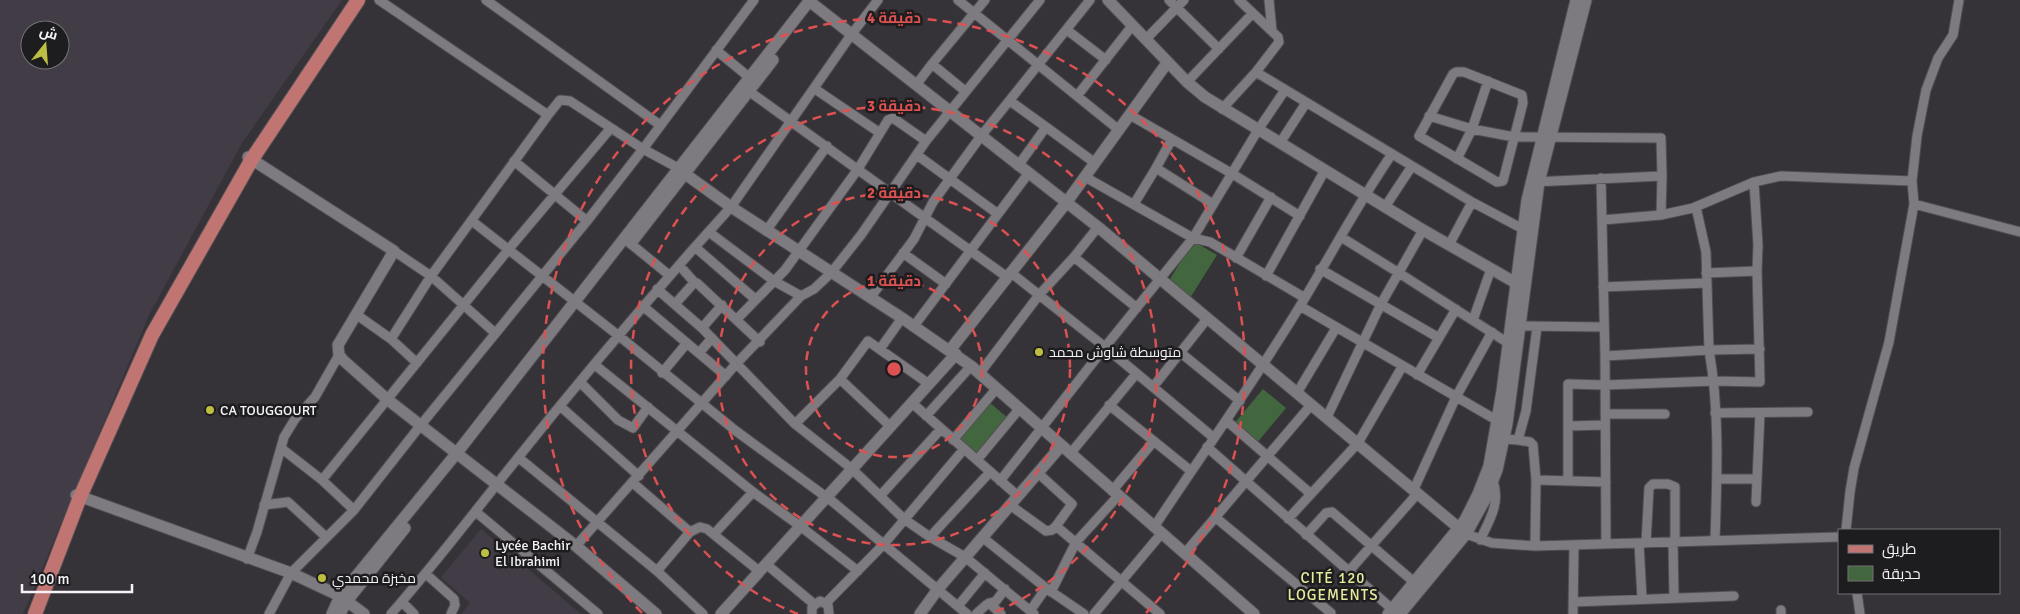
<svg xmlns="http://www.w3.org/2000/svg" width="2020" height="614" font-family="Signika,Cairo,sans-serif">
<rect width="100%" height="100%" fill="#363338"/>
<path fill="#423c46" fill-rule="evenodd" d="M 0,0 L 342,0 L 242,143 L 149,315 L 23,614 L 0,614 ZM 30,30 L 60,30 L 60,60 L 30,60 Z
M 481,529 L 581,614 L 461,614 L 470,603 L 441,577 Z"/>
<path fill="#42673f" d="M 1193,241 L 1217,255 L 1190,298 L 1167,284 Z
M 1263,389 L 1286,408 L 1256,444 L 1233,425 Z
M 990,403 L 1008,418 L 976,456 L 958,440 Z"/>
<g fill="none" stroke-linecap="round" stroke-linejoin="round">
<defs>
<path id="street" d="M 379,0 L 548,115
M 486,0 L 660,125
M 958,0 L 1119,130
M 1169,0 L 1219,49
M 1269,0 L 1272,31
M 1067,30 L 1106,60
M 1146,39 L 1184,0
M 716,50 L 750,78
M 932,64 L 965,91
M 1256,72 L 1472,202 L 1523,229
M 1456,72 L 1464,72 L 1522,95 L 1523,103 L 1503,181 L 1497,182 L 1419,136 L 1453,74 Z
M 1187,82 L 1252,14
M 916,85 L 932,64 L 985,0
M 815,89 L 880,133
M 750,92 L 1007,277
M 1077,96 L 1132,26
M 1010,101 L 1046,127 L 1018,166
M 1222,109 L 1256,72 L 1279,42 L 1278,37 L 1239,0
M 1130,115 L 1231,173 L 1300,216
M 1429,116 L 1472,129 L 1514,137 L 1661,138 L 1662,176 L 1661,215
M 1046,127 L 1095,163
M 1280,143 L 1306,103
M 917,155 L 998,214 L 1028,174
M 1457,159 L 1472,129 L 1488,81
M 514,161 L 587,221
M 1156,168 L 1172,139
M 680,169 L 643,149 L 754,0
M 1085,177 L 1193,238 L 1210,242 L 1305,298
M 1601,178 L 1605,356 L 1606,544
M 1912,181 L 1917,136 L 1926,90 L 1938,58 L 1953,35 L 1959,0
M 1533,182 L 1662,176
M 1134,204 L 1156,168 L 1213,204
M 1914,204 L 2020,232
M 1385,207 L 1412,166
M 1696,207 L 1706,252 L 1709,350 L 1760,349
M 1602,220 L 1661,215 L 1693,208 L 1754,182 L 1781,176 L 1912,181 L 1914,204 L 1889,342 L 1854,468 L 1850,492 L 1846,530
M 472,221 L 619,336 L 736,431 L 833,502 L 967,614
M 766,231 L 827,146
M 709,232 L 774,281 L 801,296
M 1341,237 L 1399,273 L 1508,343
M 631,244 L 669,275
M 1449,245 L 1472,202
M 394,251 L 431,276 L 495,333
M 903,253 L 946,284
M 1074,257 L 1137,308
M 1236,258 L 1271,197
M 679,265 L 695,283
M 1320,269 L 1439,338
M 1010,272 L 1105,347 L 1193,238 L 1258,130 L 1285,90
M 1706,273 L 1757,271
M 1266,276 L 1325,170
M 1603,287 L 1706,283
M 657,289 L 702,328 L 795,424 L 852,469 L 904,519 L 930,537 L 965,557 L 1034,614
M 870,298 L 914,239 L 933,202 L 981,136 L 1090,0
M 755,299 L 695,247 L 731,207 L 851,35 L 878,0
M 675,304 L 693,284 L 697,283 L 760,342
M 1300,306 L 1498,421
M 644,307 L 726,376
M 357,315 L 391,339 L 417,363
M 737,319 L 785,270 L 858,169 L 888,120 L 893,118 L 926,141
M 1473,320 L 1491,269
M 914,326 L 998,214
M 1520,326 L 1604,327
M 702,328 L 722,305
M 880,349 L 902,318
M 699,353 L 712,338
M 1181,353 L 1240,401
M 1605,356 L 1709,350 C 1720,412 1717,477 1715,540
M 595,365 L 753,492 L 800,526 L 858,571
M 662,373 L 687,343
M 980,373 L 1039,295 L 1074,257 L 1098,227
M 1417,375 L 1456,309
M 840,379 L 891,427
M 581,383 L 618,420 L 633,428 L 648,407
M 1153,387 L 1207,319
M 1297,393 L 1336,328
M 912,403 L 1018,496
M 1109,405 L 1191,471
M 561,407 L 639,476
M 1715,413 L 1808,412
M 1605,414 L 1665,414
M 926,416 L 971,366
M 1327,417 L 1381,304 L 1423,230
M 1227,421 L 1311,494 L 1288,519
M 795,424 L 840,379 L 868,341 L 929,384
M 1568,426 L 1605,425
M 1504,439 L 1518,440 L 1526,411 L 1537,327
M 953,440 L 997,388
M 1518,440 L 1530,442 L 1533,445 L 1536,480 L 1535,546
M 1207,447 L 1392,609
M 281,448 L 322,480 L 354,510
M 1070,454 L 1136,374
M 519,458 L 657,571 L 703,614
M 977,460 L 1020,408
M 1038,473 L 1072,504 L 1056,526
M 1717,479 L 1756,479
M 322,480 L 508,250 L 610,129
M 1536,480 L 1606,482
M 1000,481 L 1105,347 L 1214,438
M 1568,481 L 1568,384 L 1605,385 L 1714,381 L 1760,382 L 1757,271 L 1758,245 L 1754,182
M 633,483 L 690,532 L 657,571
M 1414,489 L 1456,397 L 1492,332
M 1112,491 L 1154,441
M 1311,494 L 1358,443 L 1402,367
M 880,496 L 941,429
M 1756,502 L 1760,413
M 264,505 L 288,502 L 326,537
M 1010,505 L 1046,531 L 1052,530 L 1056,526 L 1160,614
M 476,512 L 598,614
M 1215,517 L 1331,613
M 1154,527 C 1203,453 1254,382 1300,306 C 1331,255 1358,203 1392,154
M 690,532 L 700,527 L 707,529 L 759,571
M 714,534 L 753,492
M 1466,534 L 1492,543 L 1535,546 L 1839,537
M 1306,535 L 1326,513 L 1332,512 L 1414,582
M 930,537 L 990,472
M 982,537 L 1046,588 L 1084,614
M 1480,540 C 1489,521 1501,503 1493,481
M 1673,541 L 1674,598
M 1639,543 L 1642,599
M 1646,543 L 1649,488 L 1653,484 L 1668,484 L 1675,487 L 1675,542
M 576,546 L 736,364 L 801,296 L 814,289 L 831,273 L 861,235 L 926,141 L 1040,0
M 1185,553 L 1311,405
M 247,559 L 257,532 L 284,437 L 295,419 L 315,397 L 339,355
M 766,564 L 814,604
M 1349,571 L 1418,493
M 426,574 L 454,599 L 455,605 L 451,614
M 1051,592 L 1076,542 L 1118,496
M 1857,593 L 1860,614
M 402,602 L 414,614
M 1573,602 L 1734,596
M 826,603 L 883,545 L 964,449
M 989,603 L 1001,614
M 958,606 L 985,573
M 1781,610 L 1781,614
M 1030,611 L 1046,588
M 269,614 L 291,573 L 354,510 L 420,426 L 587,221 L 643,149 L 570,101 L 560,100 L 548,115 L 431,276 L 391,339
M 391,614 C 428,572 462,528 497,484 C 561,403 627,324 695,247
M 812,614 L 812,607 L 820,601 L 828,605 L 829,614
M 976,614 L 986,605 L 996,601 L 1005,589
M 1094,614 L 1161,534
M 1573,614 L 1574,546"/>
<path id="secondary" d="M 1108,0 L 1187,82 L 1205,97 L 1423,230 L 1516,283 L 1522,284
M 809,1 L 1098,227 L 1466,534
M 248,157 L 394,251 L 338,345 L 339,355 L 343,360 L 388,400 L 576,546 L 656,614
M 681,171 L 731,207 L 902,318 L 971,366 L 1254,614
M 631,243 L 773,60
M 950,350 L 1066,203 L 1167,63
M 76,495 L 291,573 L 340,596 L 364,614
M 332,614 L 340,596 L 456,454 L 810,0
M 340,614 L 347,601 L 405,528
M 721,614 L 956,354
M 920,614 L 938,589 L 1061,446
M 1388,614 L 1465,520 L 1478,494 L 1489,466 L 1502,391 L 1527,200 L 1576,0
M 1400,614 L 1466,534 L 1486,498 L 1497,470 L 1507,424 L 1539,182 L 1586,0"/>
<path id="primary" d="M 35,614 L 80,497 L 152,335 L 252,159 L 358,0"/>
</defs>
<use href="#street" stroke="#524f53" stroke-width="11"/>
<use href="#secondary" stroke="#524f53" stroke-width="13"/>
<use href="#primary" stroke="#524f53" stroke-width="16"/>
<use href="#street" stroke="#7e7b80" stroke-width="9"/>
<use href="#secondary" stroke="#7e7b80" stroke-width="11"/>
<use href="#primary" stroke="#c07572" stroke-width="14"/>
</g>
<g fill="none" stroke="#dc5151" stroke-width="2.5" stroke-dasharray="9 6">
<circle cx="894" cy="369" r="88"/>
<circle cx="894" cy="369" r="176"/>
<path d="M798 614A263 263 0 1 1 990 614"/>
<path d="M642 613A351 351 0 1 1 1146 613"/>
</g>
<g fill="#bebf42" stroke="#1d1c1e" stroke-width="2">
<circle cx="1039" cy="352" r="5"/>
<circle cx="210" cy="410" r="5"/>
<circle cx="485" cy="553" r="5"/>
<circle cx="322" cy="578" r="5"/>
</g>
<g text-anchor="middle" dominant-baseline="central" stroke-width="5" stroke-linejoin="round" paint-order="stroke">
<g font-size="14" fill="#f5f3f6" stroke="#1d1c1e" text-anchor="start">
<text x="1049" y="352">متوسطة شاوش محمد</text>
<text x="220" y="410">CA TOUGGOURT</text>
<text x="495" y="545">Lycée Bachir<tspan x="495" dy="16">El Ibrahimi</tspan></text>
<text x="332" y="578">مخبزة محمدي</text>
</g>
<g font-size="15" letter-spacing="1" fill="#e8eb9c" stroke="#1d1c1e">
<text x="1333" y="578">CITÉ 120<tspan x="1333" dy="17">LOGEMENTS</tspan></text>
</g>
</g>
<circle cx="894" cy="369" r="8" fill="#dc5151" stroke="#1d1c1e" stroke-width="2.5"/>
<g font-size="15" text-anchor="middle" font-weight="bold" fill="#dc5151" stroke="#1d1c1e" stroke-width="5" stroke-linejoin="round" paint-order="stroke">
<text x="894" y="23">4 دقيقة</text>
<text x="894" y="111">3 دقيقة</text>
<text x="894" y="198">2 دقيقة</text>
<text x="894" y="286">1 دقيقة</text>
</g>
<rect x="1838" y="529" width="162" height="65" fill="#1d1c1e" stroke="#737274"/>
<rect x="1848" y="545" width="25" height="8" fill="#c07572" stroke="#737274"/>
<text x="1882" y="554" font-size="15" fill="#f5f3f6">طريق</text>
<rect x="1848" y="566" width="25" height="15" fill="#42673f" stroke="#737274"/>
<text x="1882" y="579" font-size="15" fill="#f5f3f6">حديقة</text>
<g transform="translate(45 45) rotate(17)"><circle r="24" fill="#1d1c1e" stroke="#737274"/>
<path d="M0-4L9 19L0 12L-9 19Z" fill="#bebf42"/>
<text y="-8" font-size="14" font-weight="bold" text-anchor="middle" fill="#f5f3f6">ش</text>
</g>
<path d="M22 584v8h110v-8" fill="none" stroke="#f5f3f6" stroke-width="2.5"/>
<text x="30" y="584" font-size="15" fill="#f5f3f6" stroke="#1d1c1e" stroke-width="4" paint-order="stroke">100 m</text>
</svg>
